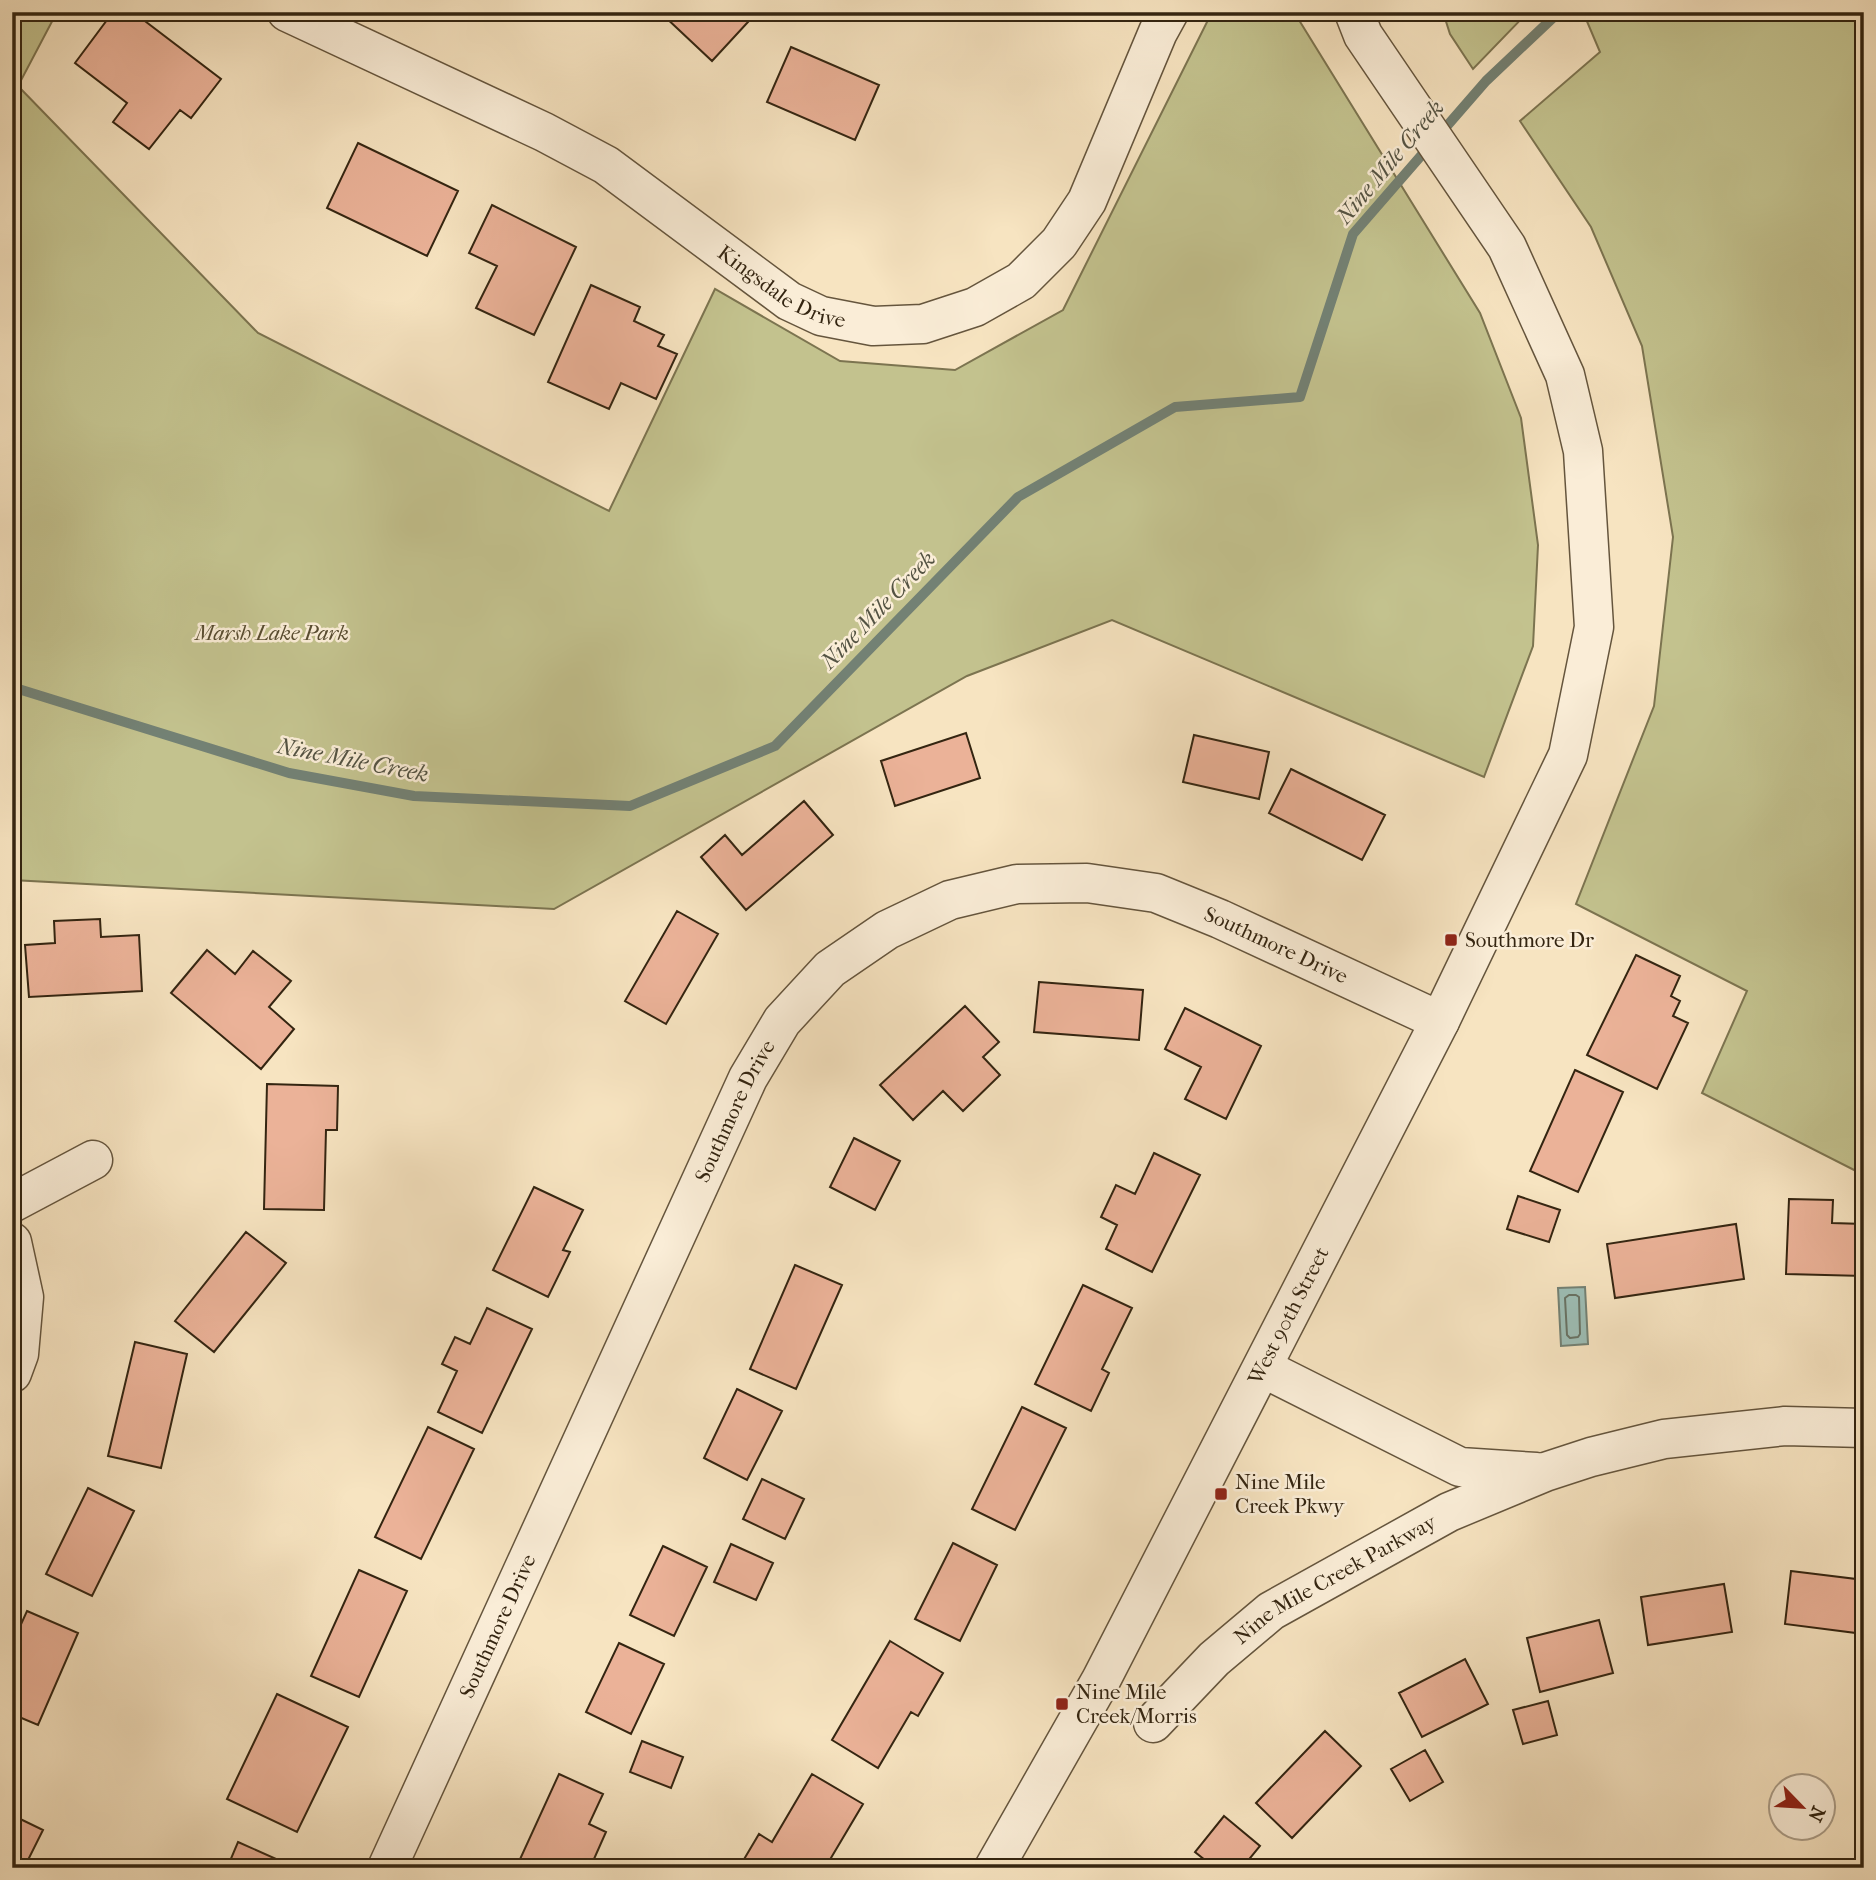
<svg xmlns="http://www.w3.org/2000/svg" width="1876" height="1880" font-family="'IM FELL French Canon',serif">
<rect width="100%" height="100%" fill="#f7e4c1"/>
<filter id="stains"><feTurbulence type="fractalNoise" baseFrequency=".00286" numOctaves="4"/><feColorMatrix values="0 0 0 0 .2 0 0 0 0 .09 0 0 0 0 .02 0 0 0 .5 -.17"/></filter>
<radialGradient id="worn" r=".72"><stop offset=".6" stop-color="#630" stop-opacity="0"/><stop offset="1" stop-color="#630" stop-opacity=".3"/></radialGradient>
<path fill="#c3c28e" stroke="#7c7450" stroke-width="2" d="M 12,12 L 57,12 L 18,86 L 258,333 L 609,511 L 715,289 L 840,361 L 955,370 L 1063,310 L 1212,12 L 1294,12 L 1480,313 L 1521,418 L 1538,545 L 1533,646 L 1484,777 L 1112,620 L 967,676 L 554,909 L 12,880 Z
M 1443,12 L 1528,12 L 1473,69 L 1450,34 Z
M 1583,12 L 1864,12 L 1864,1175 L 1702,1093 L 1747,991 L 1576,904 L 1654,706 L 1673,537 L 1642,346 L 1591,227 L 1520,121 L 1600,52 Z"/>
<path fill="#9dbeb6" stroke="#738174" stroke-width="2" d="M 1585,1287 L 1588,1344 L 1561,1346 L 1558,1288 Z"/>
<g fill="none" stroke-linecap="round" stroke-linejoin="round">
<path stroke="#687264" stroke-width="2" d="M 1569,1295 L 1576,1295 L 1579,1297 L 1580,1334 L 1578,1337 L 1570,1338 L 1567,1335 L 1565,1298 Z"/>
<path stroke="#738174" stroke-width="10" d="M 12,687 L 289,773 L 414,796 L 630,806 L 775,746 L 1018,497 L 1175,407 L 1300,397 L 1353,234 L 1486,81 L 1559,12"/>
</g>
<path fill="#ebb298" stroke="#342511" stroke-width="2" d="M 113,12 L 133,12 L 221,79 L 191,118 L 180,110 L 149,149 L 113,122 L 127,103 L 75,63 Z
M 663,12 L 738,12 L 748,22 L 712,61 L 662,14 Z
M 791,47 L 879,85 L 855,140 L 767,102 Z
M 358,143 L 458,191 L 427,256 L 327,208 Z
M 492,205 L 576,247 L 534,335 L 476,308 L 497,266 L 469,253 Z
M 591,285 L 640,307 L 634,321 L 664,335 L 658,346 L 677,354 L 656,399 L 621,383 L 609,409 L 548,382 Z
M 966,733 L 980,778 L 895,806 L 881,761 Z
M 1194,735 L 1269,752 L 1259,799 L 1183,782 Z
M 1291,769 L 1385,815 L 1362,860 L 1269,813 Z
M 804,801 L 833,835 L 746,910 L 701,857 L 725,835 L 742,855 Z
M 677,911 L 718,934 L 666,1024 L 625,1001 Z
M 100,919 L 101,937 L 139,935 L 142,991 L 29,997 L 25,945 L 55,943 L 54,921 Z
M 207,950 L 235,974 L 253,951 L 291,981 L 269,1007 L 294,1029 L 261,1069 L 171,993 Z
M 1636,955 L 1680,976 L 1671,996 L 1680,1001 L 1673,1016 L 1688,1023 L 1657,1089 L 1587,1055 Z
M 1039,982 L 1143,990 L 1139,1040 L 1034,1032 Z
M 965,1006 L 999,1042 L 983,1057 L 1000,1075 L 963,1111 L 943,1091 L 913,1120 L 880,1085 Z
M 1185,1008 L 1261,1046 L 1226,1119 L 1185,1099 L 1201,1067 L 1165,1049 Z
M 1575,1070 L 1623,1092 L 1578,1192 L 1530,1171 Z
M 267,1084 L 338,1086 L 337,1130 L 326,1130 L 324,1210 L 264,1209 Z
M 854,1138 L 900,1161 L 875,1210 L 830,1187 Z
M 1154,1153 L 1200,1175 L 1152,1272 L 1106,1249 L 1117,1225 L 1101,1217 L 1116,1185 L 1135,1194 Z
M 534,1187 L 583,1210 L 563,1250 L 570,1252 L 548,1297 L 493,1270 Z
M 1518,1196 L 1560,1210 L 1549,1242 L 1507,1229 Z
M 1789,1199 L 1833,1200 L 1832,1223 L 1864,1224 L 1864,1276 L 1786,1274 Z
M 1736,1224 L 1744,1279 L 1615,1298 L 1607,1244 Z
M 246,1232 L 286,1263 L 214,1352 L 175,1321 Z
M 795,1265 L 842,1285 L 796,1389 L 750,1369 Z
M 1083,1285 L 1132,1308 L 1102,1369 L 1109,1373 L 1091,1411 L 1035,1384 Z
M 487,1308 L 532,1329 L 482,1433 L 438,1412 L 457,1371 L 442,1364 L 455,1337 L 470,1344 Z
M 135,1342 L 187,1354 L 161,1468 L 108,1456 Z
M 737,1389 L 782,1411 L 747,1480 L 704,1458 Z
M 1022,1407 L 1066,1428 L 1015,1530 L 972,1509 Z
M 428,1427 L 474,1449 L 421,1559 L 375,1537 Z
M 762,1479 L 804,1499 L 785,1539 L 743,1519 Z
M 88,1488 L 134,1511 L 92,1596 L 46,1574 Z
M 953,1543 L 997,1565 L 960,1641 L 915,1619 Z
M 731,1544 L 773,1563 L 756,1600 L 714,1582 Z
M 663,1546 L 707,1567 L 674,1636 L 630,1615 Z
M 359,1570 L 407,1591 L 359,1697 L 311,1676 Z
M 1791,1571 L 1864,1580 L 1864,1634 L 1785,1624 Z
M 1724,1584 L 1732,1632 L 1648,1645 L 1641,1597 Z
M 27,1611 L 78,1633 L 38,1725 L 12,1714 L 12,1644 Z
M 1599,1620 L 1613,1673 L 1540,1692 L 1527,1638 Z
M 890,1641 L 943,1673 L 918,1716 L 911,1712 L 878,1768 L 832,1740 Z
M 619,1643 L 664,1664 L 631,1734 L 586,1712 Z
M 1465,1659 L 1488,1704 L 1422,1737 L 1399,1693 Z
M 277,1694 L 348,1727 L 297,1832 L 227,1799 Z
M 1548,1701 L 1557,1735 L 1523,1744 L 1513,1710 Z
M 1325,1731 L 1361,1766 L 1292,1838 L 1256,1803 Z
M 642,1741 L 683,1757 L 671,1788 L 630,1772 Z
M 1425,1750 L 1443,1782 L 1410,1801 L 1391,1769 Z
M 559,1774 L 603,1794 L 589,1824 L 606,1832 L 590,1868 L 576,1865 L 575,1868 L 516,1868 Z
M 812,1774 L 863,1804 L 825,1868 L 740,1866 L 759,1834 L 772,1842 Z
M 12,1815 L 43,1830 L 24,1868 L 12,1868 Z
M 1224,1816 L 1260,1846 L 1242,1868 L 1215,1868 L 1195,1852 Z
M 238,1842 L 283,1862 L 281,1868 L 227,1868 Z"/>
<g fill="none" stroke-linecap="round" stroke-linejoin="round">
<defs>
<g id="minor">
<path id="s1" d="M 287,12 L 544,132 L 606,165 L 789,301 L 821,316 L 873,326 L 923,324 L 975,307 L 1021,281 L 1059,243 L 1087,201 L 1158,32 L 1169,12"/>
<path d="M 12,1203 L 93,1160"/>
<path d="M 12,1242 L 24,1297 L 19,1354 L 12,1373"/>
<path d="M 1263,1368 L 1460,1467 L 1536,1472"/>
<path id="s2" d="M 1153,1723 L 1214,1659 L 1271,1611 L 1449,1512 L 1545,1472 L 1591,1457 L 1664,1439 L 1785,1426 L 1864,1428"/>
<path id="s3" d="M 387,1868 L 748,1078 L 782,1021 L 830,969 L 887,930 L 950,900 L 1017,884 L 1087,883 L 1156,893 L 1220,919 L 1440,1021"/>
</g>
<g id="tertiary">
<path id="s4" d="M 994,1868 L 1101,1680 L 1440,1021 L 1568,755 L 1594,627 L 1583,451 L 1565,375 L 1507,247 L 1363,35 L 1354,12"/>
</g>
</defs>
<use href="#minor" stroke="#65553d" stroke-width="41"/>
<use href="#tertiary" stroke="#65553d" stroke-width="41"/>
<use href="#minor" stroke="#faedd7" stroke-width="38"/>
<use href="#tertiary" stroke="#faedd7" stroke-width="38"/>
</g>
<g fill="#8f2418" stroke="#faedd7" stroke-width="2.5">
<rect x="1444" y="933" width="14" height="14" rx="3.5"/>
<rect x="1214" y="1487" width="14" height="14" rx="3.5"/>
<rect x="1055" y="1697" width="14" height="14" rx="3.5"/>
</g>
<g text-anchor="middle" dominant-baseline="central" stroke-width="5" stroke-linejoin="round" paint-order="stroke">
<g font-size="21" fill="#342511" stroke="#faedd7">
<text stroke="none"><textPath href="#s1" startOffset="569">Kingsdale Drive</textPath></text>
<text stroke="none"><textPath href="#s3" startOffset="1484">Southmore Drive</textPath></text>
<text stroke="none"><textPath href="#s3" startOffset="833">Southmore Drive</textPath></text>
<text stroke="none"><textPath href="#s4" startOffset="626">West 90th Street</textPath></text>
<text stroke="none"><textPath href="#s2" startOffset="234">Nine Mile Creek Parkway</textPath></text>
<text stroke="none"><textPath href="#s3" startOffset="266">Southmore Drive</textPath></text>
</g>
<g font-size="21" font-style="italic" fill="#584c30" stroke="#faedd7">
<text x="272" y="633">Marsh Lake Park</text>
</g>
<g font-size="21" fill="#342511" stroke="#faedd7" text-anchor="start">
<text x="1465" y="940">Southmore Dr</text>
<text x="1235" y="1482">Nine Mile<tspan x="1235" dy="24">Creek Pkwy</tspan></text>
<text x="1076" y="1692">Nine Mile<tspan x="1076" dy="24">Creek/Morris</tspan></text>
</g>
<g font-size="23" font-style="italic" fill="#545343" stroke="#faedd7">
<text transform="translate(1390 162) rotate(-50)">Nine Mile Creek</text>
<text transform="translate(878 610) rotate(-46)">Nine Mile Creek</text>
<text transform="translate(353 760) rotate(11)">Nine Mile Creek</text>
</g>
</g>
<rect width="1876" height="1880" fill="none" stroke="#f7e4c1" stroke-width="42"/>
<rect x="14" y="14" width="1848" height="1852" fill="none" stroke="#342511" stroke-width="3.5"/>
<rect x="21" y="21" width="1834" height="1838" fill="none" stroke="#342511" stroke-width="2"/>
<g transform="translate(1802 1807) rotate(115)"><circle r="33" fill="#faedd7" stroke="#ab9d88" stroke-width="2"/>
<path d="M0-5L12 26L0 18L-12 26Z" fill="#8f2418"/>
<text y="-10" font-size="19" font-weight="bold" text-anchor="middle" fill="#342511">N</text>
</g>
<rect width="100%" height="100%" filter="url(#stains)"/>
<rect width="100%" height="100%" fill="url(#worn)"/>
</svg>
